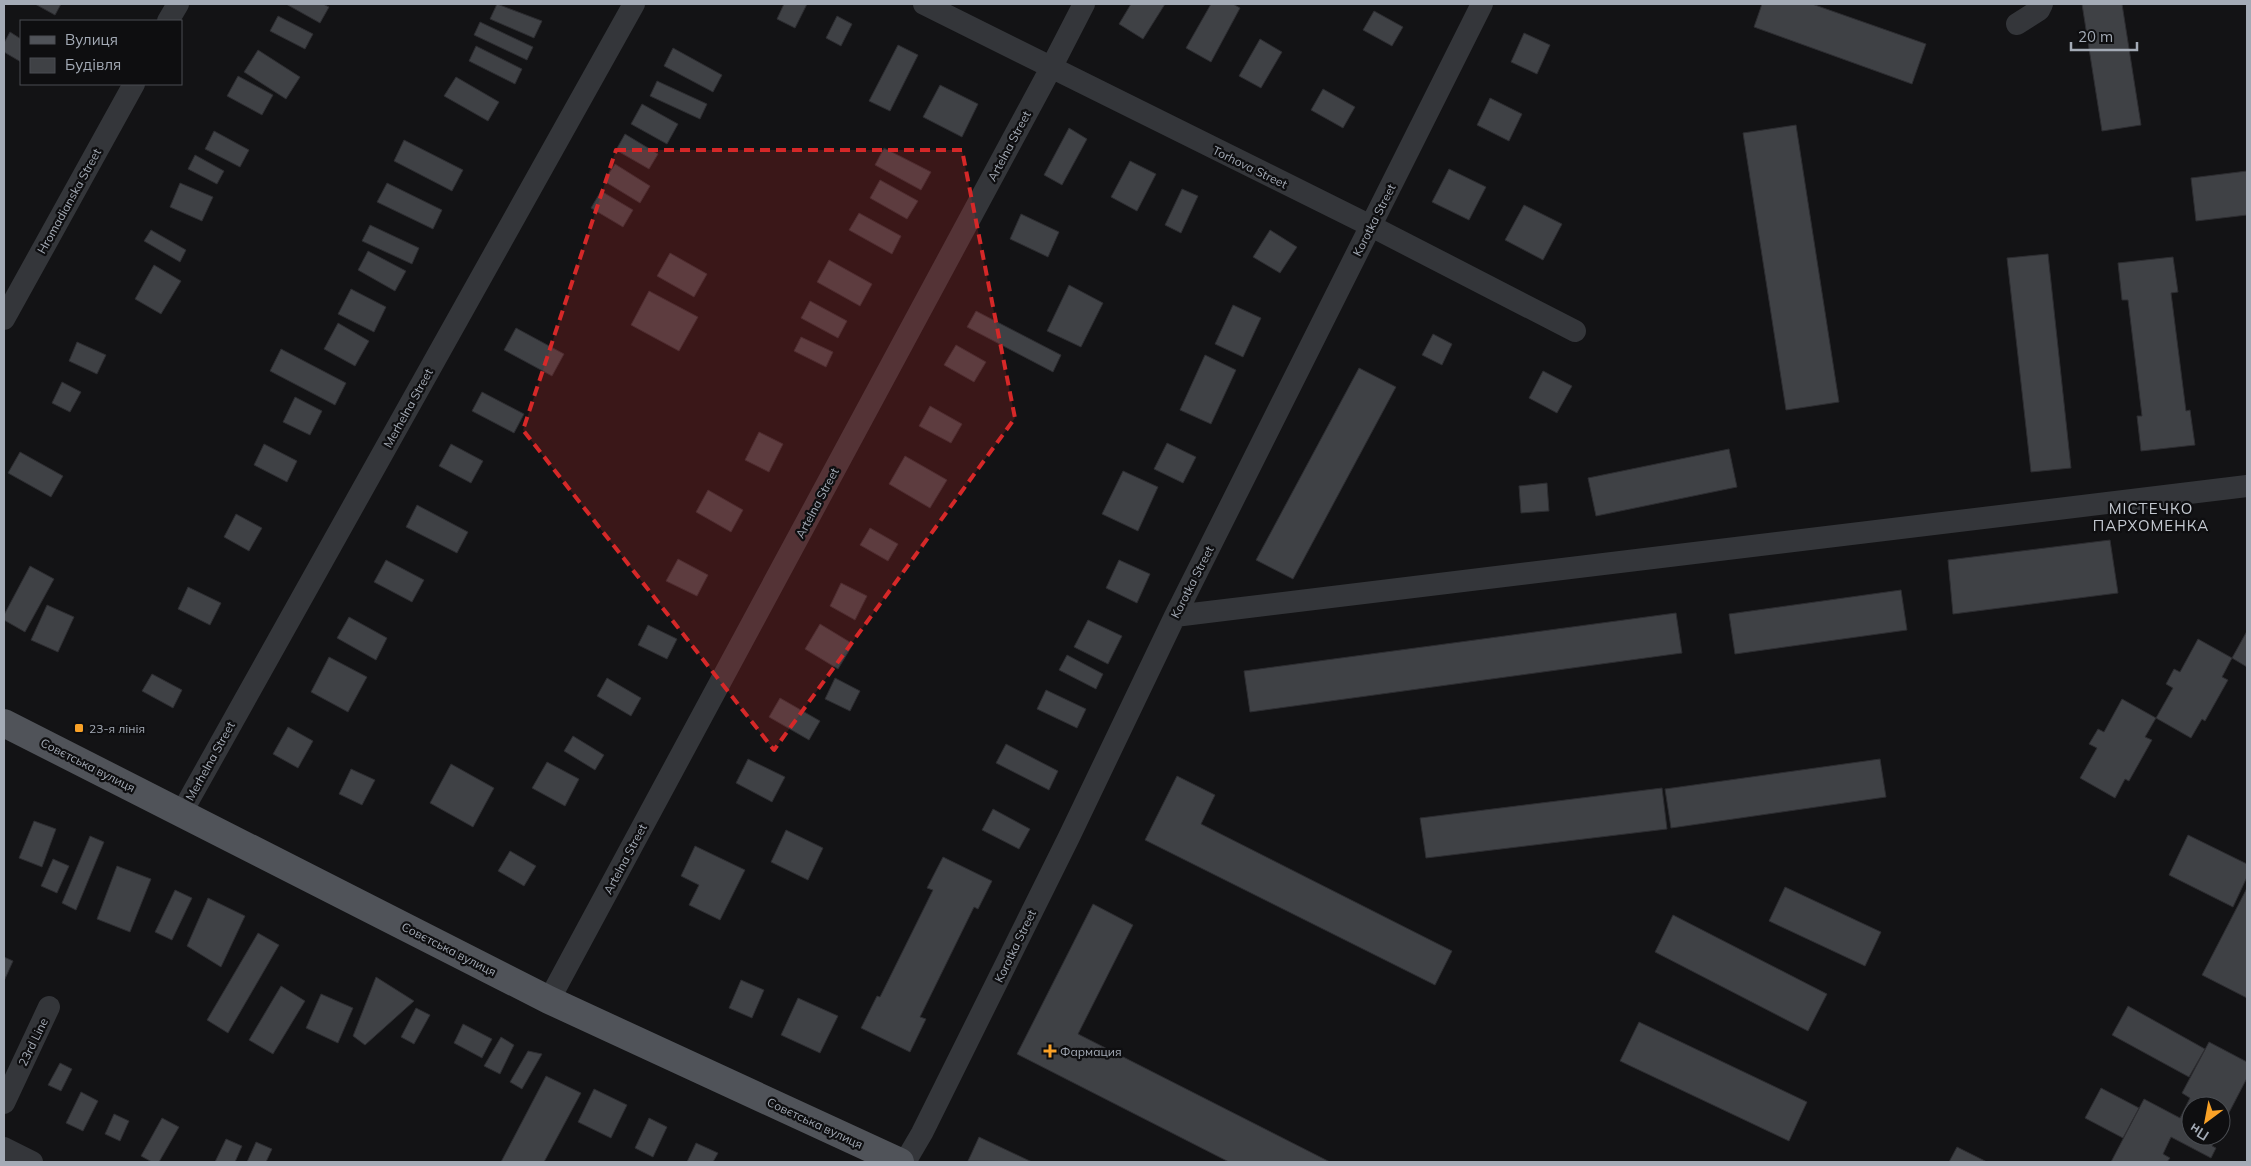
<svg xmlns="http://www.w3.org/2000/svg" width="2251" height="1166" font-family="Mulish,sans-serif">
<rect width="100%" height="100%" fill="#131315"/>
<path fill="#3f4145" stroke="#2d2d31" d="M 35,4 L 61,4 L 55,15 Z
M 286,4 L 323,4 L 329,7 L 320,23 Z
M 497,4 L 542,21 L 534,38 L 490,19 Z
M 784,4 L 807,4 L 795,28 L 777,19 Z
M 1131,4 L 1165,4 L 1143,39 L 1119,24 Z
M 1211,4 L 1233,4 L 1240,8 L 1211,62 L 1186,48 Z
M 1762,4 L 1812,4 L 1926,44 L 1912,84 L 1754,27 Z
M 2082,4 L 2122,4 L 2141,125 L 2102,131 Z
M 1374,11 L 1403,27 L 1392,46 L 1363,30 Z
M 278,16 L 313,34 L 305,49 L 270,31 Z
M 837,16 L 852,24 L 841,46 L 826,38 Z
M 480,22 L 533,47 L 527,60 L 474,35 Z
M 10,32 L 21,39 L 21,62 L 4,52 L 4,43 Z
M 1524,33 L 1550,45 L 1537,74 L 1511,62 Z
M 1260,39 L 1282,52 L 1261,88 L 1239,76 Z
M 898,45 L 918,55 L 890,111 L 869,101 Z
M 476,46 L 522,69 L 515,84 L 469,61 Z
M 673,48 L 722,75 L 713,92 L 664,66 Z
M 258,50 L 300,77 L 286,99 L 244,72 Z
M 238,76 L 273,95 L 262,115 L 227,96 Z
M 456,77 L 499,102 L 488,121 L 444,96 Z
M 657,81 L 707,104 L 700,119 L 650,96 Z
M 940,85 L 978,104 L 962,137 L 923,117 Z
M 1323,89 L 1355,107 L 1343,128 L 1311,110 Z
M 1490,98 L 1522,114 L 1509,141 L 1477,125 Z
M 642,104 L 678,124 L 667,144 L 631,124 Z
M 1796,125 L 1839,402 L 1786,410 L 1743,133 Z
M 1069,128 L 1087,139 L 1062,185 L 1044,175 Z
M 214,131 L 249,150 L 240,167 L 205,149 Z
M 625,134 L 658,154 L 649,169 L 616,150 Z
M 404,140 L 463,170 L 452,191 L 394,161 Z
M 884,148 L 931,172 L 921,190 L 875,165 Z
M 195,155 L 224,171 L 217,184 L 188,169 Z
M 1130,161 L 1156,174 L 1137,211 L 1111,197 Z
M 615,164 L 650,186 L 640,203 L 604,181 Z
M 1449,169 L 1486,187 L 1469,220 L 1432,202 Z
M 2247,171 L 2247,215 L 2196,221 L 2191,178 Z
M 880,180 L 918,201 L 907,219 L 870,198 Z
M 180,183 L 213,197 L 202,221 L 170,207 Z
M 387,183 L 442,210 L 433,229 L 377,202 Z
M 1182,189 L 1198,196 L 1181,233 L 1165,225 Z
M 601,191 L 633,210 L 623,227 L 591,208 Z
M 1524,205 L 1562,224 L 1543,260 L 1505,240 Z
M 859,213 L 901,236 L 892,254 L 849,230 Z
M 1021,214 L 1059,232 L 1048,257 L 1010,239 Z
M 370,225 L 419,248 L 412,264 L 362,241 Z
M 151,230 L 186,250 L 180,262 L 144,241 Z
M 1270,230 L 1297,247 L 1280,273 L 1253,257 Z
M 368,251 L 406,271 L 395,291 L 358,270 Z
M 670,253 L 707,274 L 694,297 L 657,276 Z
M 2048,254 L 2071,468 L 2031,472 L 2007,258 Z
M 2173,257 L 2178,292 L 2171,293 L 2186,411 L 2190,410 L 2195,445 L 2141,451 L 2137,416 L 2142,416 L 2128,300 L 2122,300 L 2118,263 Z
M 829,260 L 872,284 L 860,306 L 817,282 Z
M 154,265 L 181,281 L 161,314 L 135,299 Z
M 1069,285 L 1103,303 L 1081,347 L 1047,331 Z
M 351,289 L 386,307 L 374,332 L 338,314 Z
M 649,291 L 698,317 L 679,351 L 631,325 Z
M 810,301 L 847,321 L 838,338 L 801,318 Z
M 1233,305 L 1261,318 L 1243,357 L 1215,344 Z
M 976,311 L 1061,355 L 1053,372 L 967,327 Z
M 338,323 L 369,341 L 355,366 L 324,349 Z
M 516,328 L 564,354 L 552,376 L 504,350 Z
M 1433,334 L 1452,344 L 1442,365 L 1422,355 Z
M 801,337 L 833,352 L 826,367 L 794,351 Z
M 77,342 L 106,355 L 97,374 L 69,361 Z
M 956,345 L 986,362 L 974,382 L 944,365 Z
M 281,349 L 346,383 L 335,405 L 270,371 Z
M 1205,355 L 1236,370 L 1211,424 L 1180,410 Z
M 1359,368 L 1396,387 L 1293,579 L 1256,560 Z
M 1543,371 L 1572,386 L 1557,413 L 1529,398 Z
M 62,382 L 81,392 L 70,412 L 52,403 Z
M 482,392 L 524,414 L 514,433 L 472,411 Z
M 295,397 L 322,411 L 310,435 L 283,422 Z
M 930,406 L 962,424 L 951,443 L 919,426 Z
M 759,432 L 783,444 L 769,472 L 745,460 Z
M 1167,443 L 1196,457 L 1183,483 L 1154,469 Z
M 264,444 L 297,461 L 287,482 L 254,465 Z
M 451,444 L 483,461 L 471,483 L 439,466 Z
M 1729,449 L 1737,487 L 1596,516 L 1588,478 Z
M 20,452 L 63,476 L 51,497 L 8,473 Z
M 905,456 L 947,480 L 930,508 L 889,484 Z
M 1123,471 L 1158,487 L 1138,531 L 1102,514 Z
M 1547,483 L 1549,511 L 1521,513 L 1519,486 Z
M 708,490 L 743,510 L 731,532 L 696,512 Z
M 417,505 L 468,532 L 457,553 L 406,527 Z
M 236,514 L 262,528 L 249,551 L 224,537 Z
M 870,528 L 898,544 L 888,561 L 860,545 Z
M 2110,540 L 2118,593 L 1953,614 L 1948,560 Z
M 678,559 L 708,575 L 697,596 L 666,581 Z
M 386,560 L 424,580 L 412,602 L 374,582 Z
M 1119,560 L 1150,574 L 1137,603 L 1106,588 Z
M 30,566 L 54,579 L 25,632 L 4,620 L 4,615 Z
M 841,583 L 867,596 L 855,620 L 830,606 Z
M 188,587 L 221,603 L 210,625 L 178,609 Z
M 1901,590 L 1907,630 L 1735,654 L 1729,614 Z
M 47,605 L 74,617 L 58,652 L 31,640 Z
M 1676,613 L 1682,653 L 1250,712 L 1244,671 Z
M 349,617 L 387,638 L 376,660 L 337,638 Z
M 1088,620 L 1122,636 L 1108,664 L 1074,647 Z
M 820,624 L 853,644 L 838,669 L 805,649 Z
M 648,625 L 677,639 L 667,659 L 638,645 Z
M 2247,631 L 2247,667 L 2232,658 Z
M 2198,639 L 2232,658 L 2222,677 L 2228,680 L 2205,721 L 2202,719 L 2191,738 L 2156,718 L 2173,688 L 2166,684 L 2174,669 L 2180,672 Z
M 1067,655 L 1103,674 L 1096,689 L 1059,670 Z
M 329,657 L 367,677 L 348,712 L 311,692 Z
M 152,674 L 182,690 L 173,708 L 142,691 Z
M 607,678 L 641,698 L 631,716 L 597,696 Z
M 835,678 L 860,691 L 850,711 L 825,699 Z
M 1046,690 L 1086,709 L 1077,728 L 1037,709 Z
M 780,698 L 820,721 L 809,740 L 769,717 Z
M 2122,699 L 2156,718 L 2145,737 L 2152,740 L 2129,781 L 2125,779 L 2115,798 L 2080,778 L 2097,748 L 2089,744 L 2098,729 L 2104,732 Z
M 288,727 L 313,741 L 298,768 L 273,754 Z
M 573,736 L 604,755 L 595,770 L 564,751 Z
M 1006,744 L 1058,771 L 1049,790 L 996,763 Z
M 748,759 L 785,777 L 772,802 L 736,783 Z
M 1880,759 L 1886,797 L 1671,828 L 1665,789 Z
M 547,762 L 579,779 L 565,806 L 532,788 Z
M 451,764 L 494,788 L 473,827 L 430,803 Z
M 351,769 L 375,780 L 362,805 L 339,794 Z
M 1177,776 L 1215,795 L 1201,824 L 1452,951 L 1435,985 L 1145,840 Z
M 1662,788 L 1667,829 L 1426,858 L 1420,818 Z
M 993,809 L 1030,829 L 1019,849 L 982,830 Z
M 34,821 L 56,829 L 42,867 L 19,858 Z
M 786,830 L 823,848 L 808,880 L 771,862 Z
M 2188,835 L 2247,864 L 2247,877 L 2233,907 L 2169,875 Z
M 90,836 L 104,842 L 76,910 L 62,903 Z
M 695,846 L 745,870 L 720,920 L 689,905 L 699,885 L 681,876 Z
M 510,851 L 536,866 L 524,886 L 498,871 Z
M 943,857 L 992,881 L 978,909 L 974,907 L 920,1017 L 926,1019 L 910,1052 L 861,1028 L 877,996 L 880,997 L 933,890 L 927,888 Z
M 53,859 L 69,866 L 57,893 L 41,886 Z
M 117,866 L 151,879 L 130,932 L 97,919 Z
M 1785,887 L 1881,932 L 1865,966 L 1769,921 Z
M 2247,888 L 2247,998 L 2202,975 Z
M 175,890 L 192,898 L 172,940 L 155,932 Z
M 208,898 L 245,916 L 221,967 L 187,946 Z
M 1093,904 L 1133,925 L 1078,1034 L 1330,1162 L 1229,1162 L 1017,1054 Z
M 1673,915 L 1827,994 L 1808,1031 L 1655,952 Z
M 258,933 L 279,945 L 228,1033 L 207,1020 Z
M 4,957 L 13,961 L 4,981 Z
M 376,977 L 414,1001 L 365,1045 L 353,1036 Z
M 741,980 L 764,990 L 752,1018 L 729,1008 Z
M 281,986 L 305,1001 L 273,1054 L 249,1040 Z
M 321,994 L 353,1008 L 338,1043 L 306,1028 Z
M 798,998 L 838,1016 L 820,1053 L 781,1035 Z
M 2128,1006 L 2205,1049 L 2189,1077 L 2112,1035 Z
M 416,1008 L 430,1015 L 414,1044 L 401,1037 Z
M 1639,1022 L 1807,1102 L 1789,1141 L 1620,1061 Z
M 463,1024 L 492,1039 L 482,1058 L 454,1043 Z
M 501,1037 L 514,1045 L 500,1074 L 484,1066 Z
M 2209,1042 L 2247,1062 L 2247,1078 L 2221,1128 L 2221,1106 L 2191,1106 L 2191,1136 L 2217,1136 L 2212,1146 L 2216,1148 L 2211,1158 L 2171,1137 L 2163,1154 L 2170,1158 L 2167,1162 L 2111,1162 L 2144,1099 L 2180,1118 L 2190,1098 L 2182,1093 Z
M 528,1051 L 542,1054 L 522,1089 L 510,1082 Z
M 60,1063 L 72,1069 L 61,1091 L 48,1085 Z
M 546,1076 L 581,1093 L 544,1162 L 501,1162 Z
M 2101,1088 L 2139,1108 L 2123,1138 L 2085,1118 Z
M 594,1089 L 627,1105 L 611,1138 L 578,1122 Z
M 81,1092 L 98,1101 L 83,1131 L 66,1123 Z
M 114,1114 L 129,1121 L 120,1141 L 105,1134 Z
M 162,1118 L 179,1127 L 159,1162 L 152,1162 L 141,1156 Z
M 649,1118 L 667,1127 L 653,1157 L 635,1148 Z
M 979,1137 L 1032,1162 L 968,1161 Z
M 226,1139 L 242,1146 L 235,1162 L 215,1162 Z
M 256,1142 L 272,1149 L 266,1162 L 247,1162 Z
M 696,1143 L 718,1153 L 713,1162 L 687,1162 Z
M 1957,1147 L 1987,1162 L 1949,1162 Z"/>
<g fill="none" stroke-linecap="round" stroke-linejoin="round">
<path stroke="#34363a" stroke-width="22" d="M 924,4 L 1371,226 L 1575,331
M 168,21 L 178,4
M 2017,24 L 2039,10 L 2042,4
M 4,319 L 134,84
M 1175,616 L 2247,486
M 182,812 L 634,4
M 549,1000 L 1051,68 L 1084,4
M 4,1103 L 49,1007
M 4,1148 L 32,1162
M 905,1162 L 922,1133 L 1069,837 L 1175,616 L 1482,4"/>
<path stroke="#505359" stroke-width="28" d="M 4,723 L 549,1000 L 900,1162"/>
</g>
<path fill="#d62828" fill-opacity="0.2" stroke="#d62828" stroke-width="4" stroke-dasharray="10 6" stroke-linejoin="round" d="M 616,150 L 962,150 L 1015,418 L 774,750 L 523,430 Z"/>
<g fill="#f9a127" stroke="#0e0e10" stroke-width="2">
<rect x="74" y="723" width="10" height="10" rx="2.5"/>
<path d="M1047.5 1043.5h5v5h5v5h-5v5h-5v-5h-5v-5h5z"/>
</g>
<g text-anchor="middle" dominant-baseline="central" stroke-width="4.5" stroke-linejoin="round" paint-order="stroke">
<g font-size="12" fill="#a4abb6" stroke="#0e0e10">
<text transform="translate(1009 146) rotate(-62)">Artelna Street</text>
<text transform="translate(1250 167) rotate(26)">Torhova Street</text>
<text transform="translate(69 201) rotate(-61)">Hromadianska Street</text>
<text transform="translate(1374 220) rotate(-63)">Korotka Street</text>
<text transform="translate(408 408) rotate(-61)">Merhelna Street</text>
<text transform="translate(817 503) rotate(-62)">Artelna Street</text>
<text transform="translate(1192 582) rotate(-63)">Korotka Street</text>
<text transform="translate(210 761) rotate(-61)">Merhelna Street</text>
<text transform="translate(88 765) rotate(27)">Совєтська вулиця</text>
<text transform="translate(625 859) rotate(-62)">Artelna Street</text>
<text transform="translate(1015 946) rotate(-64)">Korotka Street</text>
<text transform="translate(449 949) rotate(27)">Совєтська вулиця</text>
<text transform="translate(33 1042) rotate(-64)">23rd Line</text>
<text transform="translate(815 1123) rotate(25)">Совєтська вулиця</text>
</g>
<g font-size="12" fill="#a4abb6" stroke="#0e0e10" text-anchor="start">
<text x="89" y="728">23-я лінія</text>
<text x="1060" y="1051">Фармация</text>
</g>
<g font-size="15" letter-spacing="1" fill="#c5cad2" stroke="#0e0e10">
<text x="2151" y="508">МІСТЕЧКО<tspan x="2151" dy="17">ПАРХОМЕНКА</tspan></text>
</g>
</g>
<rect width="2251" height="1166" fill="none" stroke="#a4abb6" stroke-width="10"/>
<rect x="20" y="20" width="162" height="65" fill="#0e0e10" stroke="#4a4d52"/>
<rect x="30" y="36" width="25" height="8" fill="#505359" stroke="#4a4d52"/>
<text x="65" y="45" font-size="15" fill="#a4abb6">Вулиця</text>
<rect x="30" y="58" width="25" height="15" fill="#3f4145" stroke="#4a4d52"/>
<text x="65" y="70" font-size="15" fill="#a4abb6">Будівля</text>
<g transform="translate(2206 1121) rotate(212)"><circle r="24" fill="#0e0e10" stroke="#4a4d52"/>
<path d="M0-4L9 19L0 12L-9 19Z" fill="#f9a127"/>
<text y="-8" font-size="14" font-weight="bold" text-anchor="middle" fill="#a4abb6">Пн</text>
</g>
<path d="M2071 42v8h66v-8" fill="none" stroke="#a4abb6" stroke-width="2.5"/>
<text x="2078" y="42" font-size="15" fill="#a4abb6" stroke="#0e0e10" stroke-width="4" paint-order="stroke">20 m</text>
</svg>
